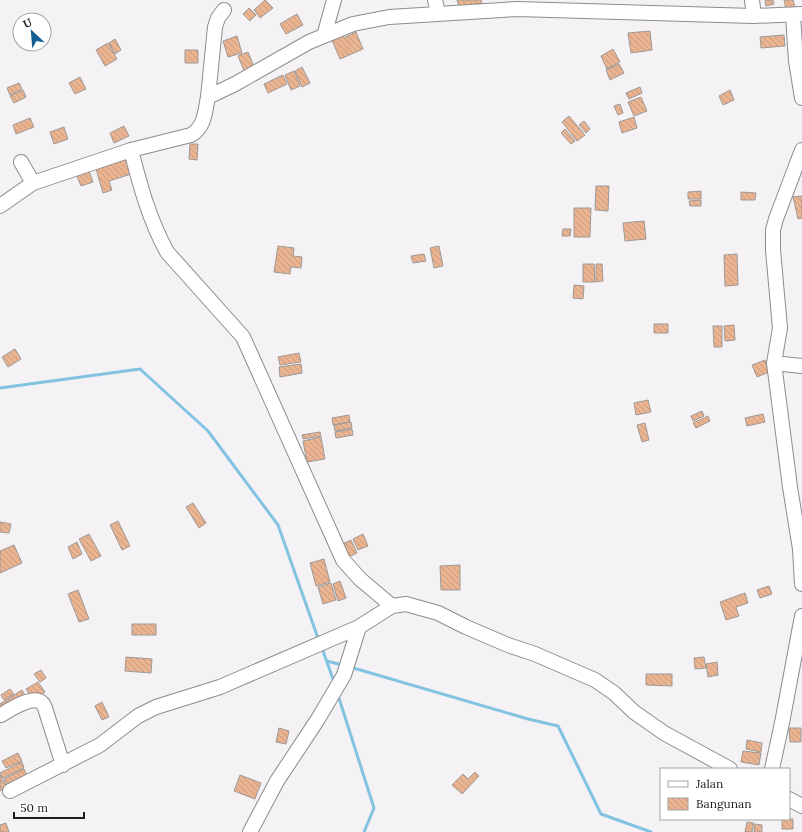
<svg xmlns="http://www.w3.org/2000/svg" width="802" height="832" font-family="Lora,serif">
<defs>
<pattern id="building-back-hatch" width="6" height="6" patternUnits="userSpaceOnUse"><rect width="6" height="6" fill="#ebb491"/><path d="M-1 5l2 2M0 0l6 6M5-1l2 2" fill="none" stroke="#c99a7d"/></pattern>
</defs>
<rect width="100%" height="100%" fill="#f5f2f5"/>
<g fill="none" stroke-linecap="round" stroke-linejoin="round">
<path stroke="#82c3e2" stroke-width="3" d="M 0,388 L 140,369 L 208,431 L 278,525 L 319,641
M 322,648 L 334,682
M 327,661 L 342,665
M 350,667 L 528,719 L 558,726 L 601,814 L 651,832
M 338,695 L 374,808 L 364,832"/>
</g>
<path fill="url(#building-back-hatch)" stroke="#9d9997" d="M 265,0 L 273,8 L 260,18 L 254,10 Z
M 457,0 L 481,0 L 482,3 L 459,7 Z
M 765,0 L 773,0 L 774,4 L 766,6 Z
M 784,0 L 793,0 L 795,7 L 786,9 Z
M 249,8 L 256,15 L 250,21 L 243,14 Z
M 297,14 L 303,25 L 286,34 L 280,24 Z
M 650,31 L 652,50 L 631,53 L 628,33 Z
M 356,32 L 363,49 L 340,59 L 331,38 L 342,33 L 344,38 Z
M 784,35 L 785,46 L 761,48 L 760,37 Z
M 237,36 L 242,53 L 228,57 L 223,41 Z
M 115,39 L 121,50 L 115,54 L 109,43 Z
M 108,43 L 117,59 L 105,66 L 96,50 Z
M 613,49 L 620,62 L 607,69 L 601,56 Z
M 185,50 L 198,50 L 198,63 L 185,63 Z
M 248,52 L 255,69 L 245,73 L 238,56 Z
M 619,64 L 624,73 L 610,80 L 606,70 Z
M 302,67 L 310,83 L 302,87 L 295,71 Z
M 294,71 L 300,86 L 291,90 L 285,75 Z
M 283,75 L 287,84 L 268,93 L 264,84 Z
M 80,77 L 86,89 L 75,94 L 69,83 Z
M 19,83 L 22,89 L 10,95 L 7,88 Z
M 640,87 L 642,93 L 629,99 L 626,93 Z
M 23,90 L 26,97 L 14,103 L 10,96 Z
M 730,90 L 734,100 L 723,105 L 719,96 Z
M 641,97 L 647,111 L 634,116 L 628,102 Z
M 620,104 L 623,113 L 618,115 L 614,106 Z
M 569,116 L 585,135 L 577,141 L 562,122 Z
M 634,117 L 637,128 L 622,133 L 619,122 Z
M 30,118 L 34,127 L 16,134 L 13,125 Z
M 584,121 L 590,129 L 586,133 L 579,125 Z
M 124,126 L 129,136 L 114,143 L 110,133 Z
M 64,127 L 68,139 L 54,144 L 50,132 Z
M 565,129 L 575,141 L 571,144 L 561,133 Z
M 190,144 L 198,144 L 197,160 L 189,159 Z
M 126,159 L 131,174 L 109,181 L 112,190 L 103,193 L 96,169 Z
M 89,171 L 93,182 L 81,186 L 77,176 Z
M 596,186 L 609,186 L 608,211 L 595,210 Z
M 701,191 L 701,199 L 688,199 L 688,192 Z
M 741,192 L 756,193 L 755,200 L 741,200 Z
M 802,196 L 802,218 L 798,219 L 793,197 Z
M 701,200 L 701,206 L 690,206 L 689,201 Z
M 574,208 L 591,208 L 590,237 L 574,237 Z
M 644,221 L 646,239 L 625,241 L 623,223 Z
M 563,229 L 571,229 L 570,236 L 562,236 Z
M 278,246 L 294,248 L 293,256 L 302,257 L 301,268 L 291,267 L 290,274 L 274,272 Z
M 439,246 L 443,266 L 434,268 L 430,248 Z
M 424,254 L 426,261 L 413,263 L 411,256 Z
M 737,254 L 738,285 L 725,286 L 724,255 Z
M 583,264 L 594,264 L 595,282 L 583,282 Z
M 596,264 L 602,264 L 603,281 L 596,282 Z
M 574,285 L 584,286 L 583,299 L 573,298 Z
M 654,324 L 668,324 L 668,333 L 654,333 Z
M 734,325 L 735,340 L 725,341 L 724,326 Z
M 713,326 L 722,326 L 722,347 L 714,347 Z
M 15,349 L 21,359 L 8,367 L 2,357 Z
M 299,353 L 301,362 L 280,365 L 278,357 Z
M 765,360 L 769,372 L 757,377 L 752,365 Z
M 301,364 L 302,373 L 280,377 L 279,367 Z
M 648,400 L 651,412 L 636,415 L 634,403 Z
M 702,411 L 704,416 L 693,421 L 691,416 Z
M 763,414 L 765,422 L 747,426 L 745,418 Z
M 349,415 L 350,422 L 333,425 L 332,418 Z
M 708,416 L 710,421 L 696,428 L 693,423 Z
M 351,422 L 352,428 L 335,431 L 334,425 Z
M 645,423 L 649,440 L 642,442 L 637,425 Z
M 352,429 L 353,435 L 336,438 L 335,432 Z
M 320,432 L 321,436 L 303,439 L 302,435 Z
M 321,437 L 325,459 L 307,462 L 303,441 Z
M 193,503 L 206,523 L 199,528 L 186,507 Z
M 118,521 L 130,546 L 122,550 L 110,525 Z
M 0,522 L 11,524 L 9,533 L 0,532 Z
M 89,534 L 101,556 L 91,561 L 79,539 Z
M 363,534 L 368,546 L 358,550 L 353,539 Z
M 351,540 L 357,553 L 344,559 L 338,546 Z
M 77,542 L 82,554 L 73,559 L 68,547 Z
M 14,545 L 22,563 L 0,573 L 0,551 Z
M 324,559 L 330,582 L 316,586 L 310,563 Z
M 460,565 L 460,590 L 441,590 L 440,566 Z
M 340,581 L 346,598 L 338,601 L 333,584 Z
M 331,583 L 336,600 L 323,604 L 318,587 Z
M 769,586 L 772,594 L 760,598 L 757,590 Z
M 78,590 L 89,619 L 79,622 L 68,594 Z
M 745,593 L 748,603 L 736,607 L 739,616 L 726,620 L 720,602 Z
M 132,624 L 156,624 L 156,635 L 132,635 Z
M 126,657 L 152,659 L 151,673 L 125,671 Z
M 704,657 L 706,668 L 695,669 L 694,658 Z
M 717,662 L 718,675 L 708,677 L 706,664 Z
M 41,670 L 46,678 L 40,682 L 34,674 Z
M 646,674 L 672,674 L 672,686 L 646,685 Z
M 38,682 L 45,692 L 33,700 L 26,689 Z
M 10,689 L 14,694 L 4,700 L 1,695 Z
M 22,690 L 26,697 L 0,714 L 0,704 Z
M 102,702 L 109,717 L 102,720 L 95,706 Z
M 279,728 L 289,731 L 286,744 L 276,742 Z
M 789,728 L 801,728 L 801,742 L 790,742 Z
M 747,740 L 762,743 L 761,752 L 746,749 Z
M 743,751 L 761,753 L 759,765 L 741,762 Z
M 18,753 L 22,761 L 6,768 L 2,761 Z
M 22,762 L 24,768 L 3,778 L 0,773 Z
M 24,769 L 27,775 L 7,785 L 4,779 Z
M 475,772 L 479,776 L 462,794 L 452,785 L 463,774 L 468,779 Z
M 0,775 L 7,787 L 0,791 Z
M 240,775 L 261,783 L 255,799 L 234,791 Z
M 782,819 L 793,819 L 793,829 L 782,829 Z
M 747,822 L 754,823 L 752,832 L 745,832 Z
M 6,823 L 9,832 L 0,832 L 0,825 Z
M 755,824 L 762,825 L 762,832 L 754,832 Z"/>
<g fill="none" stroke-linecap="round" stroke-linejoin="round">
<defs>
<path id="minor" d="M 435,0 L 438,13
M 752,0 L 754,16
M 793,15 L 796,61 L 802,98
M 324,36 L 334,0
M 208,97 L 215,27 L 218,18 L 224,10
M 802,150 L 776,219 L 773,230 L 773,250 L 780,328 L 774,363 L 802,366
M 21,162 L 33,183
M 0,206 L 33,183 L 131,150
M 774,363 L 790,487 L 800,549 L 802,584
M 392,606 L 360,579 L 343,560 L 243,337 L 167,252 C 149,219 140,185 131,150 L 191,135 C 205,127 205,111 208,97 L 235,84 L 309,42 L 353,24 L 389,17 L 517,9 L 754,16 L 802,14
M 1,715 C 9,710 34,694 42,703 C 44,704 44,707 45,708 L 63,765
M 772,769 L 782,723 L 802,616
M 10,791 L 100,745 L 138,716 L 156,707 L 220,687 L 359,627
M 789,799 L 802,806
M 250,832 L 277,781 L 318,719 L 344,675 L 359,627 L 392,606 L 406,604 L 438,613 L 466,627 L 508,645 L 535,654 L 595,680 L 614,693 L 634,712 L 664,733 L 730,769"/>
</defs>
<use href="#minor" stroke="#8e8b8d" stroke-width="16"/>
<use href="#minor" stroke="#fff" stroke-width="14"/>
</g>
<rect x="660" y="768" width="130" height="52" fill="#ffffff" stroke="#a5a4a5"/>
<rect x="668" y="781" width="20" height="6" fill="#ffffff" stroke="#a5a4a5"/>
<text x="696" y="788" font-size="12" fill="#1d1c1d">Jalan</text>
<rect x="668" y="798" width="20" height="12" fill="url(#building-back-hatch)" stroke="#a5a4a5"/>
<text x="696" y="808" font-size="12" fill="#1d1c1d">Bangunan</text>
<g transform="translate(32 32) rotate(334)"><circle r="19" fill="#ffffff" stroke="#a5a4a5"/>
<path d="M0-3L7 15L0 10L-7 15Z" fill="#145e92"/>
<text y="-6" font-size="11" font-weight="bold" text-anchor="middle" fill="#1d1c1d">U</text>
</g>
<path d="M14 812v6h70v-6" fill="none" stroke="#1d1c1d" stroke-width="2"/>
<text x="20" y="812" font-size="12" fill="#1d1c1d" stroke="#ffffff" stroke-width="3" paint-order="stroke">50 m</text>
</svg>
